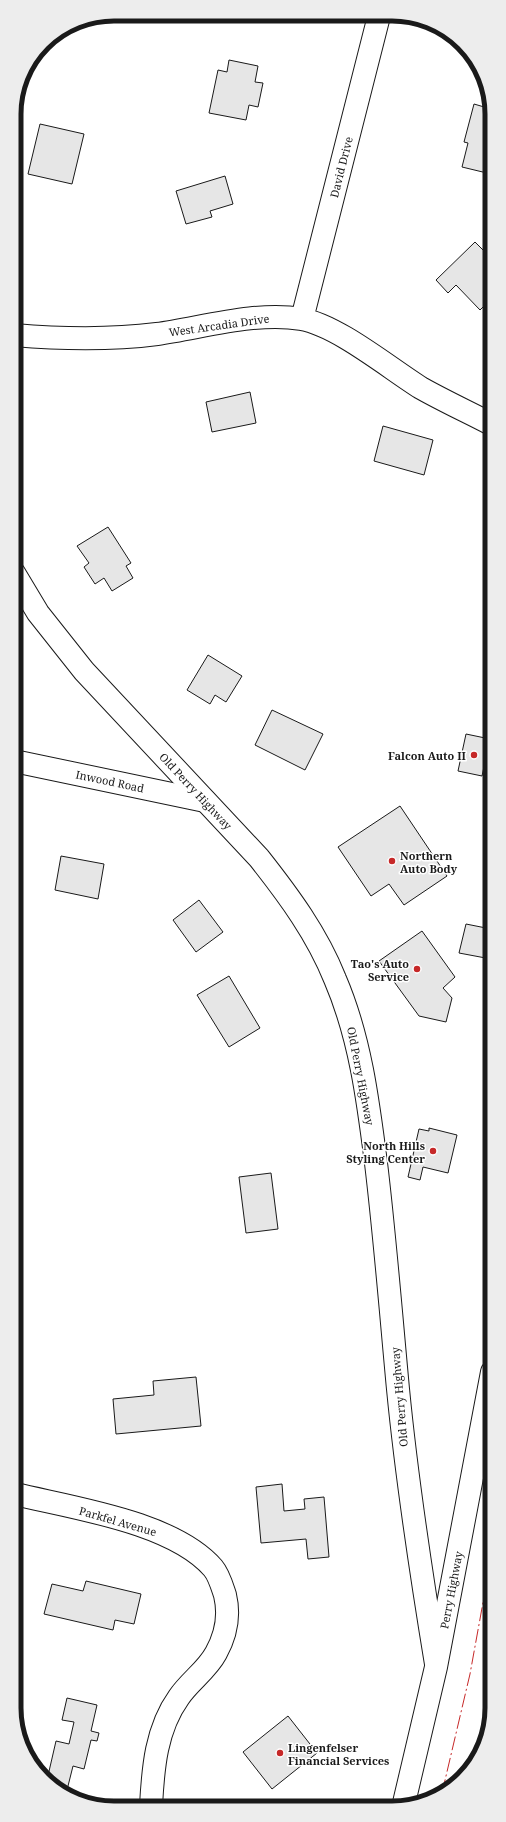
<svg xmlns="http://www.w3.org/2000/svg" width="506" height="1822" font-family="'Noto Serif',serif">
<rect width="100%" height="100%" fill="#fff"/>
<path fill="#e6e6e6" stroke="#1a1a1a" d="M 261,15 L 281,15 L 280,19 Z
M 229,60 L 258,66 L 255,82 L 263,83 L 258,107 L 249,105 L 246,120 L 209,113 L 218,70 L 227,72 Z
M 474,104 L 491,109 L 491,174 L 462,167 L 468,143 L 464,142 Z
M 40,124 L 84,134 L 72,184 L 28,174 Z
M 225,176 L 233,204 L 210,211 L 212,217 L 186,224 L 176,191 Z
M 475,242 L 491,258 L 491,279 L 488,282 L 491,285 L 491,299 L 480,310 L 456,285 L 448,293 L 436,280 Z
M 250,392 L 256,423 L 212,432 L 206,402 Z
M 383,426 L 433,440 L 424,475 L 374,461 Z
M 108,527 L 131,563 L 126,566 L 133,578 L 112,591 L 104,578 L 95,584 L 84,567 L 89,563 L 77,546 Z
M 208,655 L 242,676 L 226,702 L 215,695 L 210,704 L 187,690 Z
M 272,710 L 323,734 L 305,770 L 255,745 Z
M 466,734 L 490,739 L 482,776 L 458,771 Z
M 400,806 L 447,876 L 404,905 L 389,884 L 371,896 L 338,847 Z
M 61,856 L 104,864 L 98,899 L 55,890 Z
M 199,900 L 223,932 L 196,952 L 173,920 Z
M 466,924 L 491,929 L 491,959 L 459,953 Z
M 422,931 L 455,977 L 443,988 L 452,998 L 446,1022 L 419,1016 L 379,961 Z
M 229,976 L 260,1028 L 229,1047 L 197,995 Z
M 429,1128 L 457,1135 L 448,1173 L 423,1167 L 420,1180 L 408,1177 L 419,1129 L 429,1131 Z
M 271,1173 L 278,1229 L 246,1233 L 239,1177 Z
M 196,1377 L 201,1426 L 116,1434 L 113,1399 L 154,1395 L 153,1381 Z
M 282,1484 L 284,1511 L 305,1509 L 304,1499 L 324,1497 L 329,1557 L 308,1559 L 306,1539 L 261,1543 L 256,1487 Z
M 86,1581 L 141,1594 L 134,1624 L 115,1620 L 113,1630 L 44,1614 L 52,1584 L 83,1591 Z
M 67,1698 L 97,1705 L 91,1731 L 99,1733 L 97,1741 L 91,1740 L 84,1769 L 73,1766 L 67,1790 L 55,1788 L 47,1780 L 56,1741 L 69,1744 L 74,1722 L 62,1720 Z
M 288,1716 L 317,1753 L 272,1789 L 243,1752 Z"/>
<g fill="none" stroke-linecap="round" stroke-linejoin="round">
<defs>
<path id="minor" d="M 302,319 L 379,16
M 14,335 C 61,339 110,340 157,334 C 201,328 257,311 301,319 C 337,325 389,368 421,388 C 444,401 468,412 491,424
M 14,761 L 205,801
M 15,1494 C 73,1508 173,1522 213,1568 C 219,1575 222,1586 225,1595 C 230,1616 226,1635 216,1653 C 207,1670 190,1681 179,1697 C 156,1729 153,1768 151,1806"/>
<path id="tertiary" d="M 14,573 L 38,613 L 84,671 L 259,858 C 289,896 317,934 335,979 C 360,1037 368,1100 376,1163 C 385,1238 391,1314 398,1389 C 407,1482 421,1573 436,1664"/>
<path id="primary" d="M 403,1807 L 436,1667 L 492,1372"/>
</defs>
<use href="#minor" stroke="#1a1a1a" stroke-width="24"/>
<use href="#tertiary" stroke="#1a1a1a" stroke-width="24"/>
<use href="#primary" stroke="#1a1a1a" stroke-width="24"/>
<use href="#minor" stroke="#fff" stroke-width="22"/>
<use href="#tertiary" stroke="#fff" stroke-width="22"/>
<use href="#primary" stroke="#fff" stroke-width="22"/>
<path stroke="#c62828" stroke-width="1" stroke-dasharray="14 3 2 3" stroke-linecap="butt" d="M 442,1793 L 470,1674 L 492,1553"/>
</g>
<g fill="#c62828" stroke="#fff" stroke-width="1.5">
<circle cx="474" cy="755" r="4"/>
<circle cx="392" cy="861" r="4"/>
<circle cx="417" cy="969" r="4"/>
<circle cx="433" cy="1151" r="4"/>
<circle cx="280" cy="1753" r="4"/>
</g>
<g text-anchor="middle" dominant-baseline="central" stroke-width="3" stroke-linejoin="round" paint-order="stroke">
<g font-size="11" fill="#1a1a1a" stroke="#fff">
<text transform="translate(341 167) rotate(-76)">David Drive</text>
<text transform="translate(219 325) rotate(-8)">West Arcadia Drive</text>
<text transform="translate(110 781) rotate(12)">Inwood Road</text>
<text transform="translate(196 791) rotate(47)">Old Perry Highway</text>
<text transform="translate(361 1076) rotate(79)">Old Perry Highway</text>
<text transform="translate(399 1397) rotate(-95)">Old Perry Highway</text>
<text transform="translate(118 1521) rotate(16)">Parkfel Avenue</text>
<text transform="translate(451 1590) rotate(-79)">Perry Highway</text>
</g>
<g font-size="11" font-weight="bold" fill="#1a1a1a" stroke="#fff" text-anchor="end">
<text x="466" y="755">Falcon Auto II</text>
<text x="400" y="855" text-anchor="start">Northern<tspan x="400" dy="13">Auto Body</tspan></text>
<text x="409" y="963">Tao's Auto<tspan x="409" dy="13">Service</tspan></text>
<text x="425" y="1145">North Hills<tspan x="425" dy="13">Styling Center</tspan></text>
<text x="288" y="1747" text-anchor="start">Lingenfelser<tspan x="288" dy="13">Financial Services</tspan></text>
</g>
</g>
<path d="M0 0H506V1822H0ZM114 21H392A93 93 0 0 1 485 114V1708A93 93 0 0 1 392 1801H114A93 93 0 0 1 21 1708V114A93 93 0 0 1 114 21Z" fill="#ededed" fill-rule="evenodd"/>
<path fill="none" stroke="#1a1a1a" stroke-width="5" d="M114 21H392A93 93 0 0 1 485 114V1708A93 93 0 0 1 392 1801H114A93 93 0 0 1 21 1708V114A93 93 0 0 1 114 21Z"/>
</svg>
